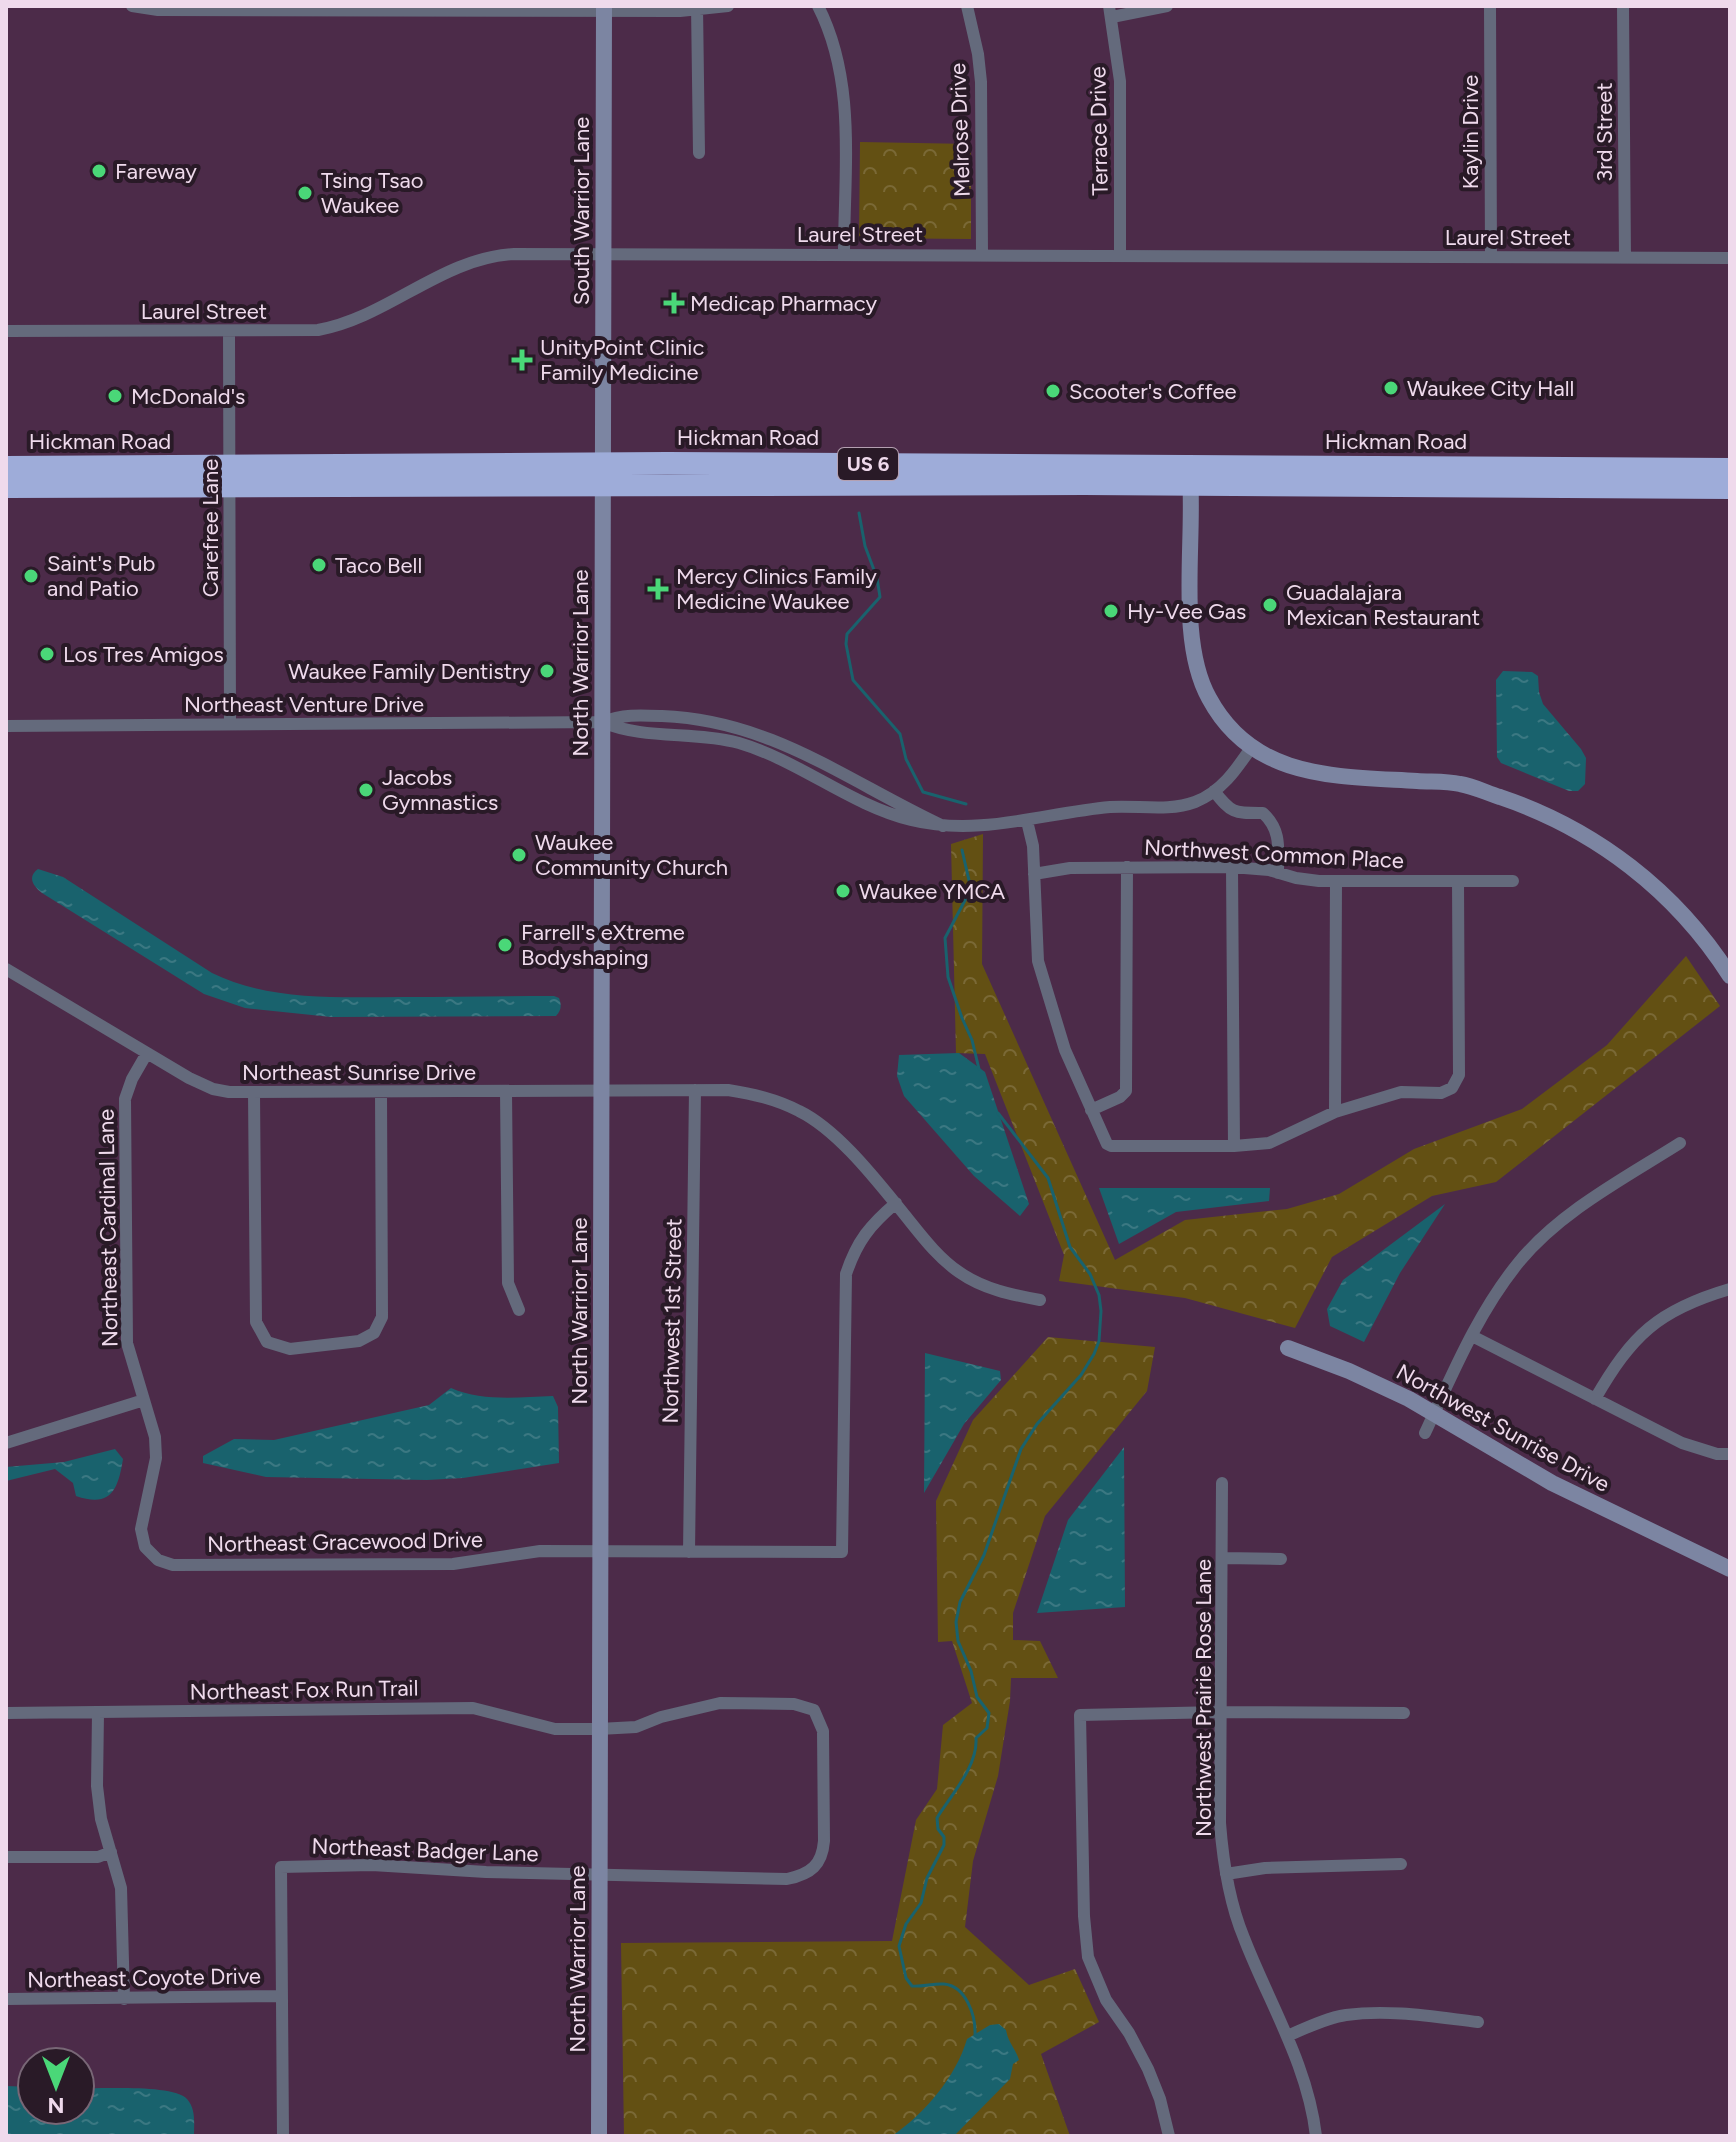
<svg xmlns="http://www.w3.org/2000/svg" width="1736" height="2142" font-family="Figtree,sans-serif">
<defs>
<pattern id="park-crowns" width="20" height="18" patternUnits="userSpaceOnUse" patternTransform="scale(2)"><rect width="20" height="18" fill="#635013"/><path d="M2 6a3 3 0 1 1 6 0M12 15a3 3 0 1 1 6 0" fill="none" stroke="#7a6936"/></pattern>
<pattern id="water-ripples" width="26" height="14" patternUnits="userSpaceOnUse" patternTransform="scale(2)"><rect width="26" height="14" fill="#19626d"/><path d="M2 4q2-2 4 0t4 0M15 11q2-2 4 0t4 0" fill="none" stroke="#3b7882"/></pattern>
</defs>
<rect width="100%" height="100%" fill="#4c2b49"/>
<path fill="url(#park-crowns)" d="M 860,142 L 971,144 L 971,239 L 859,238 Z
M 983,834 L 982,964 L 1115,1260 L 1185,1220 L 1287,1209 L 1339,1194 L 1414,1149 L 1522,1109 L 1607,1045 L 1686,956 L 1720,1006 L 1496,1182 L 1432,1196 L 1332,1257 L 1295,1328 L 1185,1298 L 1059,1281 L 1064,1255 L 985,1054 L 956,1053 L 951,844 Z
M 1048,1337 L 1155,1347 L 1147,1391 L 1045,1516 L 1013,1613 L 1013,1640 L 1040,1641 L 1058,1678 L 1011,1678 L 1010,1701 L 998,1776 L 973,1861 L 965,1927 L 1029,1985 L 1075,1969 L 1099,2022 L 1041,2054 L 1070,2136 L 624,2136 L 621,1943 L 892,1941 L 916,1820 L 937,1789 L 943,1725 L 972,1703 L 952,1641 L 938,1642 L 936,1501 L 973,1420 Z"/>
<path fill="url(#water-ripples)" d="M 1503,671 L 1532,672 L 1538,676 L 1539,692 L 1543,704 L 1581,749 L 1586,758 L 1585,784 L 1578,791 L 1569,791 L 1501,763 L 1497,757 L 1496,680 Z
M 38,869 L 63,877 L 212,973 C 271,1002 342,997 406,997 C 455,997 505,996 554,996 L 559,998 C 562,1006 561,1010 556,1016 L 331,1017 L 245,1008 L 204,994 L 42,893 C 33,886 27,877 38,869 Z
M 959,1053 L 985,1072 L 1029,1204 L 1020,1216 L 974,1176 L 904,1096 L 897,1076 L 899,1055 Z
M 1099,1188 L 1270,1188 L 1269,1201 L 1176,1212 L 1119,1244 Z
M 1445,1204 L 1400,1273 L 1364,1342 L 1330,1326 L 1327,1309 L 1343,1280 Z
M 925,1353 L 1000,1371 L 1001,1380 L 964,1424 L 924,1493 Z
M 451,1388 C 483,1402 519,1397 553,1396 L 558,1407 L 559,1463 L 463,1478 L 427,1480 L 266,1477 L 203,1463 L 203,1456 L 234,1439 L 274,1440 L 429,1405 Z
M 1124,1447 L 1125,1607 L 1037,1613 L 1068,1520 Z
M 115,1449 L 123,1459 C 118,1490 111,1508 76,1496 L 73,1483 L 55,1469 L 6,1481 L 6,1467 L 64,1462 Z
M 999,2024 L 1006,2030 C 1009,2045 1015,2047 1019,2060 L 1013,2064 L 1010,2079 L 954,2136 L 892,2136 C 924,2114 956,2077 967,2039 L 990,2025 Z
M 6,2086 L 32,2087 L 32,2110 L 80,2110 L 80,2088 C 102,2089 174,2084 187,2099 C 196,2109 194,2123 194,2136 L 6,2136 Z"/>
<g fill="none" stroke-linecap="round" stroke-linejoin="round">
<path stroke="#19626d" stroke-width="3" d="M 859,513 L 865,546 L 877,578 L 880,597 L 847,634 L 846,644 L 853,680 L 900,734 L 906,759 L 923,792 L 966,804
M 962,850 L 971,889 L 945,938 L 948,977 L 962,1018 L 972,1040 L 979,1069
M 975,2035 C 976,2016 966,1986 944,1984 C 934,1983 923,1987 912,1986 L 906,1978 L 899,1946 L 906,1924 L 921,1903 L 927,1878 L 944,1845 L 944,1837 L 938,1829 L 937,1818 C 951,1795 978,1766 976,1738 L 987,1728 L 989,1713 L 977,1697 L 971,1671 L 958,1641 L 956,1622 L 960,1602 L 984,1555 L 1021,1449 L 1037,1424 L 1081,1375 L 1094,1354 L 1099,1341 L 1101,1311 L 1099,1295 L 1090,1274 L 1070,1247 L 1048,1178 L 998,1113"/>
<path stroke="#646a7c" stroke-width="12" d="M 132,6 L 158,10 L 680,11 L 728,6
M 697,6 L 699,153
M 818,6 C 857,82 844,171 844,254
M 967,6 L 978,54 L 981,82 L 982,254
M 1109,6 L 1120,81 L 1120,255
M 1490,6 L 1491,257
M 1623,6 L 1625,257
M 1112,17 L 1167,6
M 6,331 L 318,330 C 389,317 441,258 514,254 L 1730,258
M 229,331 L 230,724
M 602,722 C 644,740 695,731 739,743 C 800,761 850,805 911,820 C 979,837 1043,813 1110,807 C 1138,805 1168,812 1195,802 C 1221,792 1236,770 1251,748
M 6,726 L 602,722 C 623,714 640,715 662,716 C 771,720 847,781 943,826
M 1214,791 C 1232,814 1234,813 1263,813 C 1282,831 1278,849 1278,873
M 1027,821 L 1033,846 L 1038,961 L 1065,1050 L 1107,1144 L 1111,1146 L 1234,1146 L 1269,1143 L 1335,1112 L 1401,1092 L 1441,1093 L 1452,1088 L 1459,1075 L 1458,881
M 1232,867 L 1234,1146
M 1034,874 L 1070,868 L 1232,867 L 1269,870 L 1296,878 L 1319,881 L 1513,881
M 6,969 L 189,1078 L 213,1089 L 229,1092 L 728,1090 C 753,1094 776,1099 799,1111 C 838,1130 877,1181 904,1214 C 921,1235 937,1257 959,1272 C 983,1289 1012,1295 1040,1300
M 147,1053 L 132,1079 L 125,1099 L 127,1343 L 155,1437 L 156,1458 L 141,1529 L 145,1547 L 158,1560 L 173,1565 L 453,1564 L 540,1551 L 842,1552 L 846,1274 C 857,1241 870,1225 896,1203
M 506,1092 L 508,1283 L 519,1310
M 254,1093 L 256,1322 L 267,1342 L 290,1349 L 359,1341 L 374,1333 L 382,1317 L 381,1092
M 1091,1110 L 1120,1097 L 1126,1091 L 1127,867
M 1335,1112 L 1336,881
M 1472,1336 L 1682,1443 L 1717,1454 L 1730,1454
M 1595,1399 C 1632,1335 1658,1310 1730,1289
M 1425,1433 C 1452,1375 1478,1312 1519,1262 C 1561,1211 1625,1178 1680,1143
M 6,1443 L 144,1400
M 1222,1483 L 1220,1823 C 1223,1862 1229,1902 1244,1938 C 1269,2003 1308,2065 1316,2136
M 689,1552 L 695,1090
M 1223,1558 L 1281,1559
M 6,1713 L 473,1708 L 555,1729 L 599,1729 L 636,1727 L 661,1717 L 720,1703 L 794,1704 L 814,1710 L 823,1731 L 824,1841 C 822,1865 811,1874 787,1879 L 486,1872 L 372,1865 L 281,1867 L 283,2136
M 98,1713 L 97,1786 L 101,1819 L 121,1888 L 124,1999
M 6,1857 L 98,1857 L 111,1852
M 1226,1874 L 1265,1868 L 1401,1864
M 6,1999 L 282,1996
M 1287,2036 C 1306,2028 1326,2018 1346,2015 C 1390,2009 1435,2017 1478,2022
M 1169,2136 L 1160,2099 L 1148,2069 L 1129,2033 L 1106,2000 L 1088,1957 L 1084,1916 L 1080,1715 L 1221,1712 L 1404,1713"/>
<path stroke="#7c85a2" stroke-width="16" d="M 1190,476 C 1195,541 1177,641 1209,698 C 1253,780 1336,776 1417,781 C 1431,782 1446,781 1460,784 C 1473,786 1487,793 1500,797 C 1595,829 1676,891 1730,976
M 1288,1348 L 1349,1371 L 1409,1399 L 1552,1483 L 1730,1569
M 599,2136 L 604,6"/>
<path stroke="#9eacd9" stroke-width="22" d="M 6,467 L 667,463 L 1730,469
M 6,487 L 1084,484 L 1730,488"/>
</g>
<g fill="#4ad778" stroke="#291a27" stroke-width="3">
<circle cx="99" cy="171" r="8"/>
<circle cx="305" cy="193" r="8"/>
<path d="M670 291h8v8h8v8h-8v8h-8v-8h-8v-8h8z"/>
<path d="M518 348h8v8h8v8h-8v8h-8v-8h-8v-8h8z"/>
<circle cx="1391" cy="388" r="8"/>
<circle cx="1053" cy="391" r="8"/>
<circle cx="115" cy="396" r="8"/>
<circle cx="319" cy="565" r="8"/>
<circle cx="31" cy="576" r="8"/>
<path d="M654 577h8v8h8v8h-8v8h-8v-8h-8v-8h8z"/>
<circle cx="1270" cy="605" r="8"/>
<circle cx="1111" cy="611" r="8"/>
<circle cx="47" cy="654" r="8"/>
<circle cx="547" cy="671" r="8"/>
<circle cx="366" cy="790" r="8"/>
<circle cx="519" cy="855" r="8"/>
<circle cx="843" cy="891" r="8"/>
<circle cx="505" cy="945" r="8"/>
</g>
<g text-anchor="middle" dominant-baseline="central" stroke-width="8" stroke-linejoin="round" paint-order="stroke">
<rect fill="#291a27" stroke="#b4a0b1" stroke-width="2" x="838" y="448" width="60" height="32" rx="6"/>
<g font-size="20" font-weight="bold" fill="#efdaec">
<text x="868" y="464">US 6</text>
</g>
<g font-size="22" fill="#efdaec" stroke="#291a27">
<text transform="translate(960 130) rotate(-92)">Melrose Drive</text>
<text transform="translate(1099 131) rotate(-91)">Terrace Drive</text>
<text transform="translate(1470 132) rotate(-90)">Kaylin Drive</text>
<text transform="translate(1604 132) rotate(-90)">3rd Street</text>
<text transform="translate(581 211) rotate(-90)">South Warrior Lane</text>
<text x="860" y="234">Laurel Street</text>
<text x="1508" y="237">Laurel Street</text>
<text x="204" y="311">Laurel Street</text>
<text x="748" y="437">Hickman Road</text>
<text x="100" y="441">Hickman Road</text>
<text x="1396" y="441">Hickman Road</text>
<text transform="translate(210 528) rotate(-90)">Carefree Lane</text>
<text transform="translate(580 663) rotate(-90)">North Warrior Lane</text>
<text x="304" y="704">Northeast Venture Drive</text>
<text transform="translate(1274 854) rotate(3)">Northwest Common Place</text>
<text x="359" y="1072">Northeast Sunrise Drive</text>
<text transform="translate(108 1228) rotate(-91)">Northeast Cardinal Lane</text>
<text transform="translate(579 1311) rotate(-90)">North Warrior Lane</text>
<text transform="translate(672 1321) rotate(-89)">Northwest 1st Street</text>
<text transform="translate(1503 1428) rotate(29)">Northwest Sunrise Drive</text>
<text transform="translate(345 1542) rotate(-1)">Northeast Gracewood Drive</text>
<text transform="translate(304 1690) rotate(-1)">Northeast Fox Run Trail</text>
<text transform="translate(1203 1698) rotate(-90)">Northwest Prairie Rose Lane</text>
<text transform="translate(425 1850) rotate(2)">Northeast Badger Lane</text>
<text transform="translate(577 1959) rotate(-90)">North Warrior Lane</text>
<text transform="translate(144 1978) rotate(-1)">Northeast Coyote Drive</text>
</g>
<g font-size="22" fill="#efdaec" stroke="#291a27" text-anchor="start">
<text x="115" y="171">Fareway</text>
<text x="321" y="180">Tsing Tsao<tspan x="321" dy="25">Waukee</tspan></text>
<text x="690" y="303">Medicap Pharmacy</text>
<text x="540" y="347">UnityPoint Clinic<tspan x="540" dy="25">Family Medicine</tspan></text>
<text x="1407" y="388">Waukee City Hall</text>
<text x="1069" y="391">Scooter's Coffee</text>
<text x="131" y="396">McDonald's</text>
<text x="47" y="563">Saint's Pub<tspan x="47" dy="25">and Patio</tspan></text>
<text x="335" y="565">Taco Bell</text>
<text x="676" y="576">Mercy Clinics Family<tspan x="676" dy="25">Medicine Waukee</tspan></text>
<text x="1286" y="592">Guadalajara<tspan x="1286" dy="25">Mexican Restaurant</tspan></text>
<text x="1127" y="611">Hy-Vee Gas</text>
<text x="63" y="654">Los Tres Amigos</text>
<text x="531" y="671" text-anchor="end">Waukee Family Dentistry</text>
<text x="382" y="777">Jacobs<tspan x="382" dy="25">Gymnastics</tspan></text>
<text x="535" y="842">Waukee<tspan x="535" dy="25">Community Church</tspan></text>
<text x="859" y="891">Waukee YMCA</text>
<text x="521" y="932">Farrell's eXtreme<tspan x="521" dy="25">Bodyshaping</tspan></text>
</g>
</g>
<rect width="1736" height="2142" fill="none" stroke="#efdaec" stroke-width="16"/>
<g transform="translate(56 2086) rotate(180)"><circle r="38" fill="#291a27" stroke="#786776" stroke-width="2"/>
<path d="M0-6L14 30L0 20L-14 30Z" fill="#4ad778"/>
<text y="-12" font-size="22" font-weight="bold" text-anchor="middle" fill="#efdaec">N</text>
</g>
</svg>
